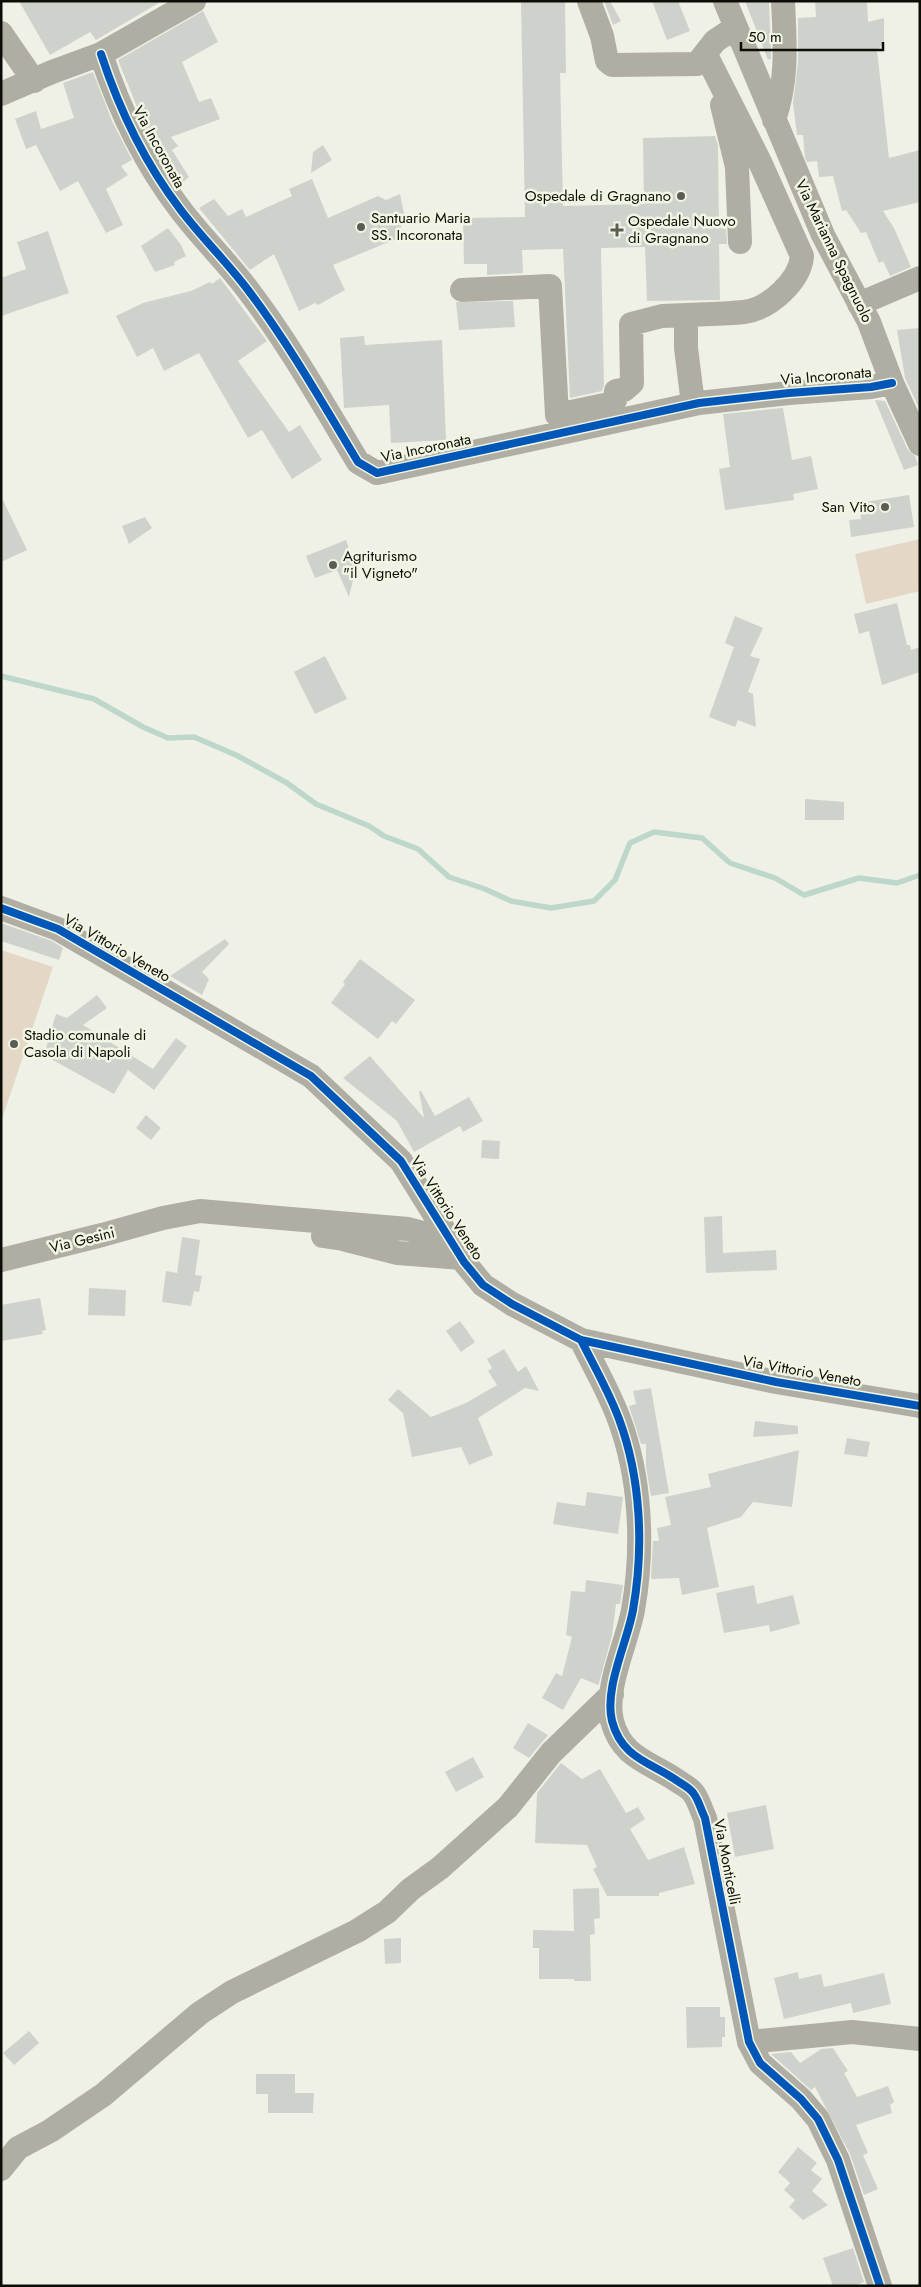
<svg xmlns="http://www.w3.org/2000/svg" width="921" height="2287" font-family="Jost,sans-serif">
<rect width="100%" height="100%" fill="#eff1e7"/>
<path fill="#e5d7c6" d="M 920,539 L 920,591 L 866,604 L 855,554 Z
M 1,950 L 53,967 L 1,1122 Z"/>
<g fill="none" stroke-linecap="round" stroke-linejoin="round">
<path stroke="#bdd7cb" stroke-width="5.5" d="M 1,676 L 94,699 L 143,727 L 168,738 L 194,737 L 236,755 L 287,783 L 316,804 L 369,826 L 384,836 L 418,849 L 449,877 L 485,889 L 511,901 L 551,908 L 594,901 L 615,880 L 630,843 L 654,832 L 702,838 L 730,863 L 775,878 L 804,895 L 859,878 L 897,883 L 920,875"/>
</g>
<path fill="#cfd2cc" d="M 19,1 L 162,1 L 96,40 L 90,32 L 50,55 Z
M 521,1 L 565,1 L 566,73 L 560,73 L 563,206 L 644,204 L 643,138 L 715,136 L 718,145 L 719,228 L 726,228 L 727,244 L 719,244 L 720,300 L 647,301 L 645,247 L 601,248 L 604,385 L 602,391 L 570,398 L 563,249 L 522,250 L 523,273 L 487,275 L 487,264 L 464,264 L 463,218 L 525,217 Z
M 604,1 L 610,1 L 621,21 L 613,25 Z
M 652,1 L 678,1 L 690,31 L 667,40 Z
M 745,1 L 769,1 L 771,58 L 768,60 Z
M 815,1 L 867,1 L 868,22 L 884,18 L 884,44 L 877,50 L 889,158 L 920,150 L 920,202 L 883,211 L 894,228 L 911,267 L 890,276 L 883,261 L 879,263 L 866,232 L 861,233 L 846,210 L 842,211 L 833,176 L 819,177 L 817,161 L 807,162 L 805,158 L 803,135 L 797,135 L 793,103 L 798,62 L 798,18 L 816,17 Z
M 203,11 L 218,42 L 182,62 L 199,102 L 211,98 L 220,119 L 171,137 L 178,146 L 172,150 L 189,177 L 180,185 L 146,129 L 118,60 Z
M 93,72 L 112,121 L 132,160 L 121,166 L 128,175 L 106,189 L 123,225 L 106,233 L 78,181 L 60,191 L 36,145 L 26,149 L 15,119 L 36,111 L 41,129 L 74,118 L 63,83 Z
M 323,145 L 332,160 L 311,173 L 313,152 Z
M 312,179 L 328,218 L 378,196 L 386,200 L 400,194 L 405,218 L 396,239 L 333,265 L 345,290 L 318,305 L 315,303 L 299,311 L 274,254 L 250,270 L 199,208 L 214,199 L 228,216 L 242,209 L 246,217 L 292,196 L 289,189 Z
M 168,228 L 181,245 L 186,256 L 174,262 L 175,265 L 155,272 L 141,246 Z
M 48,231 L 69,293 L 1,316 L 1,278 L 26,269 L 17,242 Z
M 220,278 L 267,341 L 238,361 L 289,432 L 300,425 L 322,460 L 292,479 L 262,430 L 248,438 L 199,353 L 164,371 L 153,348 L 137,357 L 116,316 L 143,303 L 191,291 L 210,282 L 212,284 Z
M 513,301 L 515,327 L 459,330 L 456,302 Z
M 920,328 L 920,410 L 905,378 L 897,330 Z
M 364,336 L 365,345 L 442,340 L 446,440 L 391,443 L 389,405 L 344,408 L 340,338 Z
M 875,400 L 885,401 L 908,450 L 915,456 L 918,465 L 904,470 Z
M 783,408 L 792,460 L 811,456 L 818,489 L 793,494 L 794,500 L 725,510 L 719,469 L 730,467 L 723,414 Z
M 909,495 L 914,527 L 851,537 L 849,520 L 861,519 L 859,503 Z
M 1,496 L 27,550 L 1,562 Z
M 145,517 L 152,528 L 129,544 L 122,526 Z
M 346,540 L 356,568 L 349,597 L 337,570 L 315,578 L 306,556 Z
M 897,603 L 907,645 L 910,645 L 911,650 L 920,647 L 920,672 L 882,685 L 869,631 L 859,634 L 854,614 Z
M 735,616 L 763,628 L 750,656 L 760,659 L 748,692 L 753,694 L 756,727 L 738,720 L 735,727 L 709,717 L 734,647 L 725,643 Z
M 325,656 L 347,699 L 315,714 L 294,672 Z
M 805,799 L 844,802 L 844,820 L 805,820 Z
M 1,923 L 52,941 L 63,948 L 59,960 L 1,941 Z
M 225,939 L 229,944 L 202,972 L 209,979 L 202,995 L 170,976 Z
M 360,959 L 415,1000 L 396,1024 L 392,1021 L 378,1039 L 331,1003 L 345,984 L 343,982 Z
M 97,995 L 107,1008 L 83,1025 L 153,1069 L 176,1038 L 187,1046 L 154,1090 L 128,1070 L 114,1094 L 44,1055 L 56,1014 L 67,1018 Z
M 370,1056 L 424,1118 L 419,1091 L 421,1091 L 435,1116 L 469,1097 L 483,1121 L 463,1132 L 460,1126 L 414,1152 L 397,1121 L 343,1078 Z
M 146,1115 L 161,1128 L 151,1140 L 136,1128 Z
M 482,1140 L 500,1141 L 499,1159 L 481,1158 Z
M 722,1216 L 723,1253 L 776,1250 L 777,1270 L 706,1273 L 704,1217 Z
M 182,1237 L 200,1240 L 195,1275 L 202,1276 L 199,1292 L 194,1291 L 191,1306 L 162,1302 L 166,1271 L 177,1273 Z
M 89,1288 L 126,1290 L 125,1316 L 88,1315 Z
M 40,1298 L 46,1330 L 42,1331 L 43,1334 L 1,1341 L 1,1305 Z
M 460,1321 L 475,1342 L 461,1352 L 446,1331 Z
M 504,1349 L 518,1372 L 526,1366 L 539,1391 L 525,1388 L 478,1418 L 493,1455 L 469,1465 L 461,1447 L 412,1457 L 403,1413 L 388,1400 L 398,1389 L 431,1417 L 466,1403 L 497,1385 L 488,1371 L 492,1368 L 487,1359 Z
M 651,1388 L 669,1493 L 651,1496 L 646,1467 L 646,1444 L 641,1444 L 629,1406 L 636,1404 L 633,1391 Z
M 755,1421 L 798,1426 L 798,1434 L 753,1437 Z
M 847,1438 L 870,1442 L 867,1457 L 844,1454 Z
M 799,1450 L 792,1507 L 753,1502 L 741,1517 L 707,1528 L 719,1587 L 682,1595 L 679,1578 L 651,1579 L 653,1541 L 659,1541 L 657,1528 L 671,1525 L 665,1497 L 711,1487 L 708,1474 Z
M 587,1492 L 623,1497 L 618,1534 L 553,1524 L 557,1502 L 585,1506 Z
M 586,1580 L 623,1585 L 620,1604 L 616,1604 L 612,1635 L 599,1683 L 598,1685 L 581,1678 L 563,1710 L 542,1698 L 556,1673 L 562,1676 L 572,1637 L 566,1635 L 571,1591 L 585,1592 Z
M 754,1585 L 757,1604 L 793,1595 L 800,1624 L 770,1632 L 769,1625 L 724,1633 L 716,1593 Z
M 528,1723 L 548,1735 L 529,1758 L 513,1748 Z
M 473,1757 L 484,1777 L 456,1792 L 445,1772 Z
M 561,1763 L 582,1779 L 600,1769 L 626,1813 L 638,1807 L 645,1819 L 630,1829 L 648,1860 L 684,1847 L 695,1884 L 659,1893 L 659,1896 L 607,1896 L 593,1869 L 597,1867 L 587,1845 L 535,1843 L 537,1793 Z
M 766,1805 L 774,1849 L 735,1857 L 727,1813 Z
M 599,1888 L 600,1918 L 594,1919 L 595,1934 L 590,1935 L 591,1981 L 574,1981 L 574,1979 L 539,1979 L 539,1948 L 533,1948 L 533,1930 L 574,1931 L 573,1889 Z
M 401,1938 L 401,1963 L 385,1964 L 384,1939 Z
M 798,1972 L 799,1979 L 821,1974 L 824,1987 L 884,1973 L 891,2004 L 853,2013 L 851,2003 L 784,2019 L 774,1978 Z
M 686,2007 L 720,2007 L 720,2017 L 725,2017 L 725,2037 L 722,2037 L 722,2047 L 687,2048 Z
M 29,2031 L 39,2043 L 14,2065 L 3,2053 Z
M 833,2048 L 848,2071 L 844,2073 L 857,2097 L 888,2086 L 894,2102 L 890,2105 L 892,2113 L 856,2125 L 868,2153 L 863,2155 L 878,2189 L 864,2195 L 850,2154 L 815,2087 L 811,2090 L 771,2054 L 791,2052 L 800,2063 L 821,2049 Z
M 256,2074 L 295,2074 L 295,2093 L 314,2093 L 313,2113 L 268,2113 L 268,2094 L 256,2094 Z
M 798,2147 L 817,2163 L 811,2170 L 822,2179 L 812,2191 L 828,2205 L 803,2220 L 789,2207 L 795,2200 L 784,2190 L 790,2183 L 778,2172 Z
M 853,2248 L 864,2282 L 854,2286 L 833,2286 L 823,2258 Z"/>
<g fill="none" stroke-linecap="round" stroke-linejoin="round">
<path stroke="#b0ada2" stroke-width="24" d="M 589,1 L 602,36 L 607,61 L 612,65 L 697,64 L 715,41 L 736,27
M 725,1 L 823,235 L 869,322 L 892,383 L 920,444
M 1,33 L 34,81
M 101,54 C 119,109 145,163 180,209 C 201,237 227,262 248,290 C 289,344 323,404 358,462 L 377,473 L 699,403 L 789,393 L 871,387 L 892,383
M 1,94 L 52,72 L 101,54 L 194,1
M 722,105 L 737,167 L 740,242
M 774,120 C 788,79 785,44 783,1
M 462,290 L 550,286 L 557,415 L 609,404 L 615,400 L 616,391 L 624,390 L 632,383 L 631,324 L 662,316 L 686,315
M 859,304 L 920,278
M 693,404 L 686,348 L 686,315 C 705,314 725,314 744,312 C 769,309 800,281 802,256 L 759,160 L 709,61
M 1,908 L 58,929 L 311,1076 L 401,1161 L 464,1262 L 483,1285 L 512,1304 L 581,1340 L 776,1382 L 920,1406
M 323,1236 L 343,1239 L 398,1253 L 462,1258
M 1,1260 L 102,1235 L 163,1218 L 200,1211 L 408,1229 L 453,1241
M 581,1340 C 594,1366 609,1392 619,1419 C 641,1478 644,1548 633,1610 C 627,1643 604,1688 612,1721 C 622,1759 651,1762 679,1782 C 684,1785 691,1789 694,1794 C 699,1801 701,1810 705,1818 L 749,2042 L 760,2063 L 801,2099 L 818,2119 L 838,2160 L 880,2286
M 749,2042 L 852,2032 L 920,2039
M 1,2169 L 18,2148 L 50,2131 L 103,2095 L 200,2013 L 232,1992 L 357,1931 L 387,1912 L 411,1889 L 440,1868 L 508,1807 L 551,1753 L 612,1694"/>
<defs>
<path id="cycleway" d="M 101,54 C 119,109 145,163 180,209 C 201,237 227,262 248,290 C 289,344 323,404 358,462 L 377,473 L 699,403 L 789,393 L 871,387 L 892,383
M 1,908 L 58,929 L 311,1076 L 401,1161 L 464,1262 L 483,1285 L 512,1304 L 581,1340 L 776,1382 L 920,1406
M 581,1340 C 594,1366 609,1392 619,1419 C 641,1478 644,1548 633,1610 C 627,1643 604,1688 612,1721 C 622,1759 651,1762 679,1782 C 684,1785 691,1789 694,1794 C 699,1801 701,1810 705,1818 L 749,2042 L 760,2063 L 801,2099 L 818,2119 L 838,2160 L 880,2286"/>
</defs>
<use href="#cycleway" stroke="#f1f5e3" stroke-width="11"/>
<use href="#cycleway" stroke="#0057b8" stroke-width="8"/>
</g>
<g fill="#5b5d55" stroke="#f1f5e3" stroke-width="2">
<circle cx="681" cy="196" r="5"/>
<circle cx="361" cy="227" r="5"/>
<path d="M614.5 222.5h5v5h5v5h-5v5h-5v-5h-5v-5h5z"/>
<circle cx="885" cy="507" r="5"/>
<circle cx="333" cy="565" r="5"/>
<circle cx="14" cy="1044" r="5"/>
</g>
<g text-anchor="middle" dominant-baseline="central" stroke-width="5" stroke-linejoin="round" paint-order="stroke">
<g font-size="15" fill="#0c0d07" stroke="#f1f5e3">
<text transform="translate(159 147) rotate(61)">Via Incoronata</text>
<text transform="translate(834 251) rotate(64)">Via Marianna Spagnuolo</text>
<text transform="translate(826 376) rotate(-5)">Via Incoronata</text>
<text transform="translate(426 448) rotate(-12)">Via Incoronata</text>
<text transform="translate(117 948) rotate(30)">Via Vittorio Veneto</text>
<text transform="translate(447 1208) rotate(57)">Via Vittorio Veneto</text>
<text transform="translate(82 1240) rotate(-14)">Via Gesini</text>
<text transform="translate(802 1371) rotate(10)">Via Vittorio Veneto</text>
<text transform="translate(727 1862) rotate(79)">Via Monticelli</text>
</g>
<g font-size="15" fill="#0c0d07" stroke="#f1f5e3" text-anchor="start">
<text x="671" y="196" text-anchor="end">Ospedale di Gragnano</text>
<text x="371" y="218">Santuario Maria<tspan x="371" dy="17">SS. Incoronata</tspan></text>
<text x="628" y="221">Ospedale Nuovo<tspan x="628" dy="17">di Gragnano</tspan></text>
<text x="875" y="507" text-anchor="end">San Vito</text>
<text x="343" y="556">Agriturismo<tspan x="343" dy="17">"il Vigneto"</tspan></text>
<text x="24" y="1035">Stadio comunale di<tspan x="24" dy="17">Casola di Napoli</tspan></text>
</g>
</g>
<rect width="921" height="2287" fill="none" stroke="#0c0d07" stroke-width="5"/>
<path d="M741 42v8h142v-8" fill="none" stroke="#0c0d07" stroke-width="2.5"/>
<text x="748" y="42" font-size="15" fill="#0c0d07" stroke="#f1f5e3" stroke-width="4" paint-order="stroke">50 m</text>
</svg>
